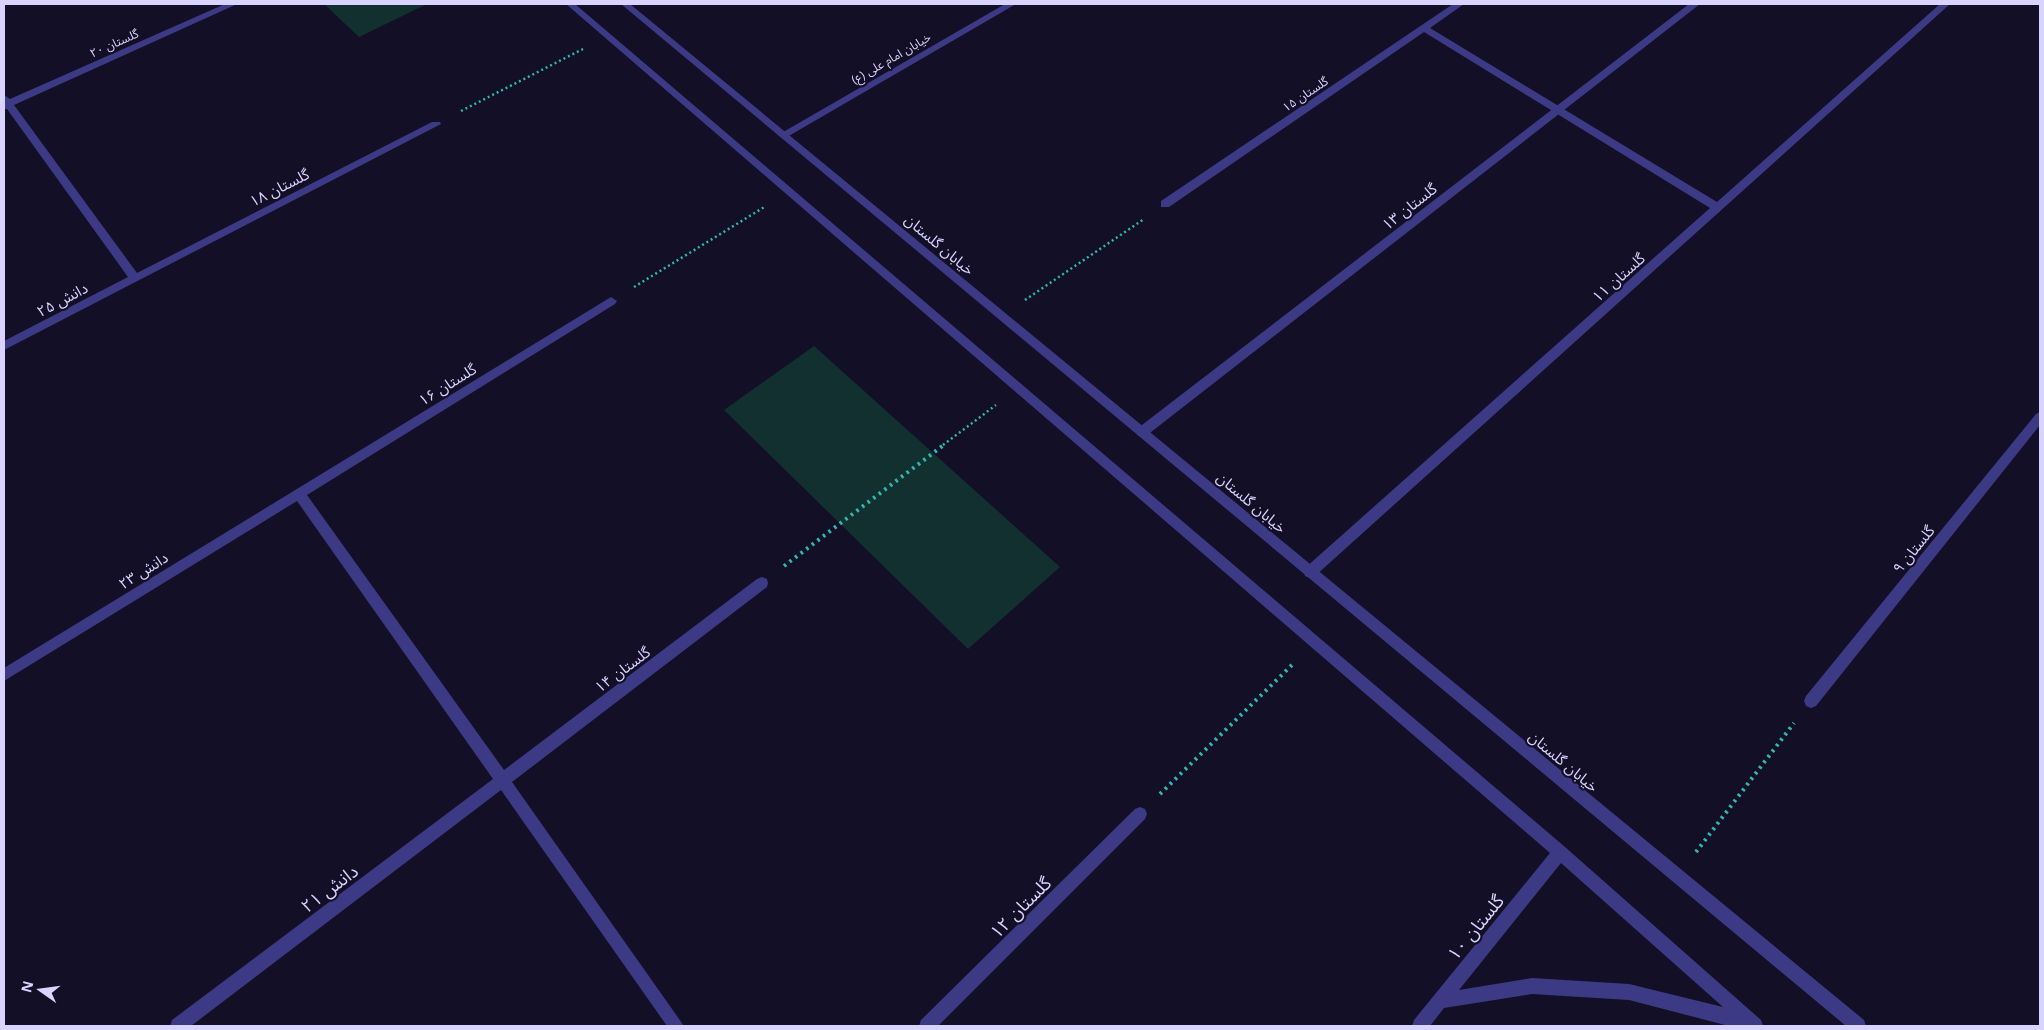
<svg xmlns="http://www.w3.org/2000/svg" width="2044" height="1030" font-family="'Open Sans','Noto Sans Arabic',sans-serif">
<rect width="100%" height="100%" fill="#130f26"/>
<path fill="#12302f" d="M 324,4 L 427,4 L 359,37 Z
M 814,346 L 1060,567 L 968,649 L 724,410 Z"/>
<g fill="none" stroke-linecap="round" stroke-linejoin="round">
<path stroke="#2fb8b0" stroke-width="2.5" stroke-dasharray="2 3" stroke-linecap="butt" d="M 461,111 L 583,49
M 634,287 L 766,206
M 1025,300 L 1144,219
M 943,445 L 996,405"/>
<path stroke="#2fb8b0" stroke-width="4" stroke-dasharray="2.5 4.5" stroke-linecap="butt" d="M 784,566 L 945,444
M 1160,794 L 1293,664
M 1696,852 L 1794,723"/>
<path fill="#3d3a85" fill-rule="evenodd" d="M 1689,4 L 1700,4 L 1146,436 L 1138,436 L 1136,432 L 1138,428 Z"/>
<path fill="#3d3a85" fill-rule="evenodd" d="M 225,4 L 235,5 L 14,105 L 137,273 L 432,122 L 440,122 L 441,124 L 4,350 L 4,341 L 128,277 L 7,109 L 4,109 L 4,95 L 10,99 Z
M 1005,4 L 1016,4 L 787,137 L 783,138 L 778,135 Z
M 1453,4 L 1464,4 L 1430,28 L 1717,202 L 1940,4 L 1950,4 L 1315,576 L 1310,578 L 1305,576 L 1304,572 L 1305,568 L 1710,208 L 1424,32 L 1169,207 L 1161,207 L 1161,201 Z
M 611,297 L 617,301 L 615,304 L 307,495 L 504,770 L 757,579 L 762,577 L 767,579 L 768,583 L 767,587 L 512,782 L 684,1026 L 667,1026 L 501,790 L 191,1026 L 170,1026 L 172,1020 L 493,779 L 297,501 L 4,681 L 4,668 Z
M 2040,412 L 2040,425 L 1816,706 L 1811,708 L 1806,706 L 1804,701 L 1806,696 L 2036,414 Z
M 1140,807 L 1145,809 L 1147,814 L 1145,819 L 938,1026 L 919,1026 L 921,1020 L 1135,809 Z"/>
<path fill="#3d3a85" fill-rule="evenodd" d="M 566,4 L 575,4 L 1565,847 L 1761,1020 L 1763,1026 L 1729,1026 L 1629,1000 L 1532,994 L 1444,1008 L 1430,1026 L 1412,1026 L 1414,1020 L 1550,853 ZM 1561,863 L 1723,1007 L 1629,984 L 1532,978 L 1459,990 Z
M 621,4 L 630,4 L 1864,1020 L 1866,1026 L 1846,1026 Z"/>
</g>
<g text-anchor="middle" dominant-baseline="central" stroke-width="4.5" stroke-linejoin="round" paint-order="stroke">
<g font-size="12" fill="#d9d4ff" stroke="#130f26">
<text transform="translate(114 43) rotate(-24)">گلستان ۲۰</text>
<text transform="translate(891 58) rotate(-30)">خیابان امام علی (ع)</text>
<text transform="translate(1305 94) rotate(-34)">گلستان ۱۵</text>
</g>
<g font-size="15" fill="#d9d4ff" stroke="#130f26">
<text transform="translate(279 187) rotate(-27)">گلستان ۱۸</text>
<text transform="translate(1409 206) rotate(-38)">گلستان ۱۳</text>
<text transform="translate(940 244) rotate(40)">خیابان گلستان</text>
<text transform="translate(1618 277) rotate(-42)">گلستان ۱۱</text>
<text transform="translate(62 299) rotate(-28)">دانش ۲۵</text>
<text transform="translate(447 384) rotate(-32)">گلستان ۱۶</text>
<text transform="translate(1252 502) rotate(40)">خیابان گلستان</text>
<text transform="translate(1913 549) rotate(-51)">گلستان ۹</text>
<text transform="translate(143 570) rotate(-32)">دانش ۲۳</text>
<text transform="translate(622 669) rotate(-37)">گلستان ۱۴</text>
<text transform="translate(1564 761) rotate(40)">خیابان گلستان</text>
</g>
<g font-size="18" fill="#d9d4ff" stroke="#130f26">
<text transform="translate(329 888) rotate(-37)">دانش ۲۱</text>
<text transform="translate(1020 907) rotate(-45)">گلستان ۱۲</text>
<text transform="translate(1475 927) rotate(-51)">گلستان ۱۰</text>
</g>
</g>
<rect width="2044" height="1030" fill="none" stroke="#d9d4ff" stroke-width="10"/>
<g transform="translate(40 990) rotate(284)" stroke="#130f26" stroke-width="4" paint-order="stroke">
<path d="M0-4L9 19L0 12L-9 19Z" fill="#d9d4ff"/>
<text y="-8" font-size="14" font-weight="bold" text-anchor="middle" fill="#d9d4ff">N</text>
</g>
</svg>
